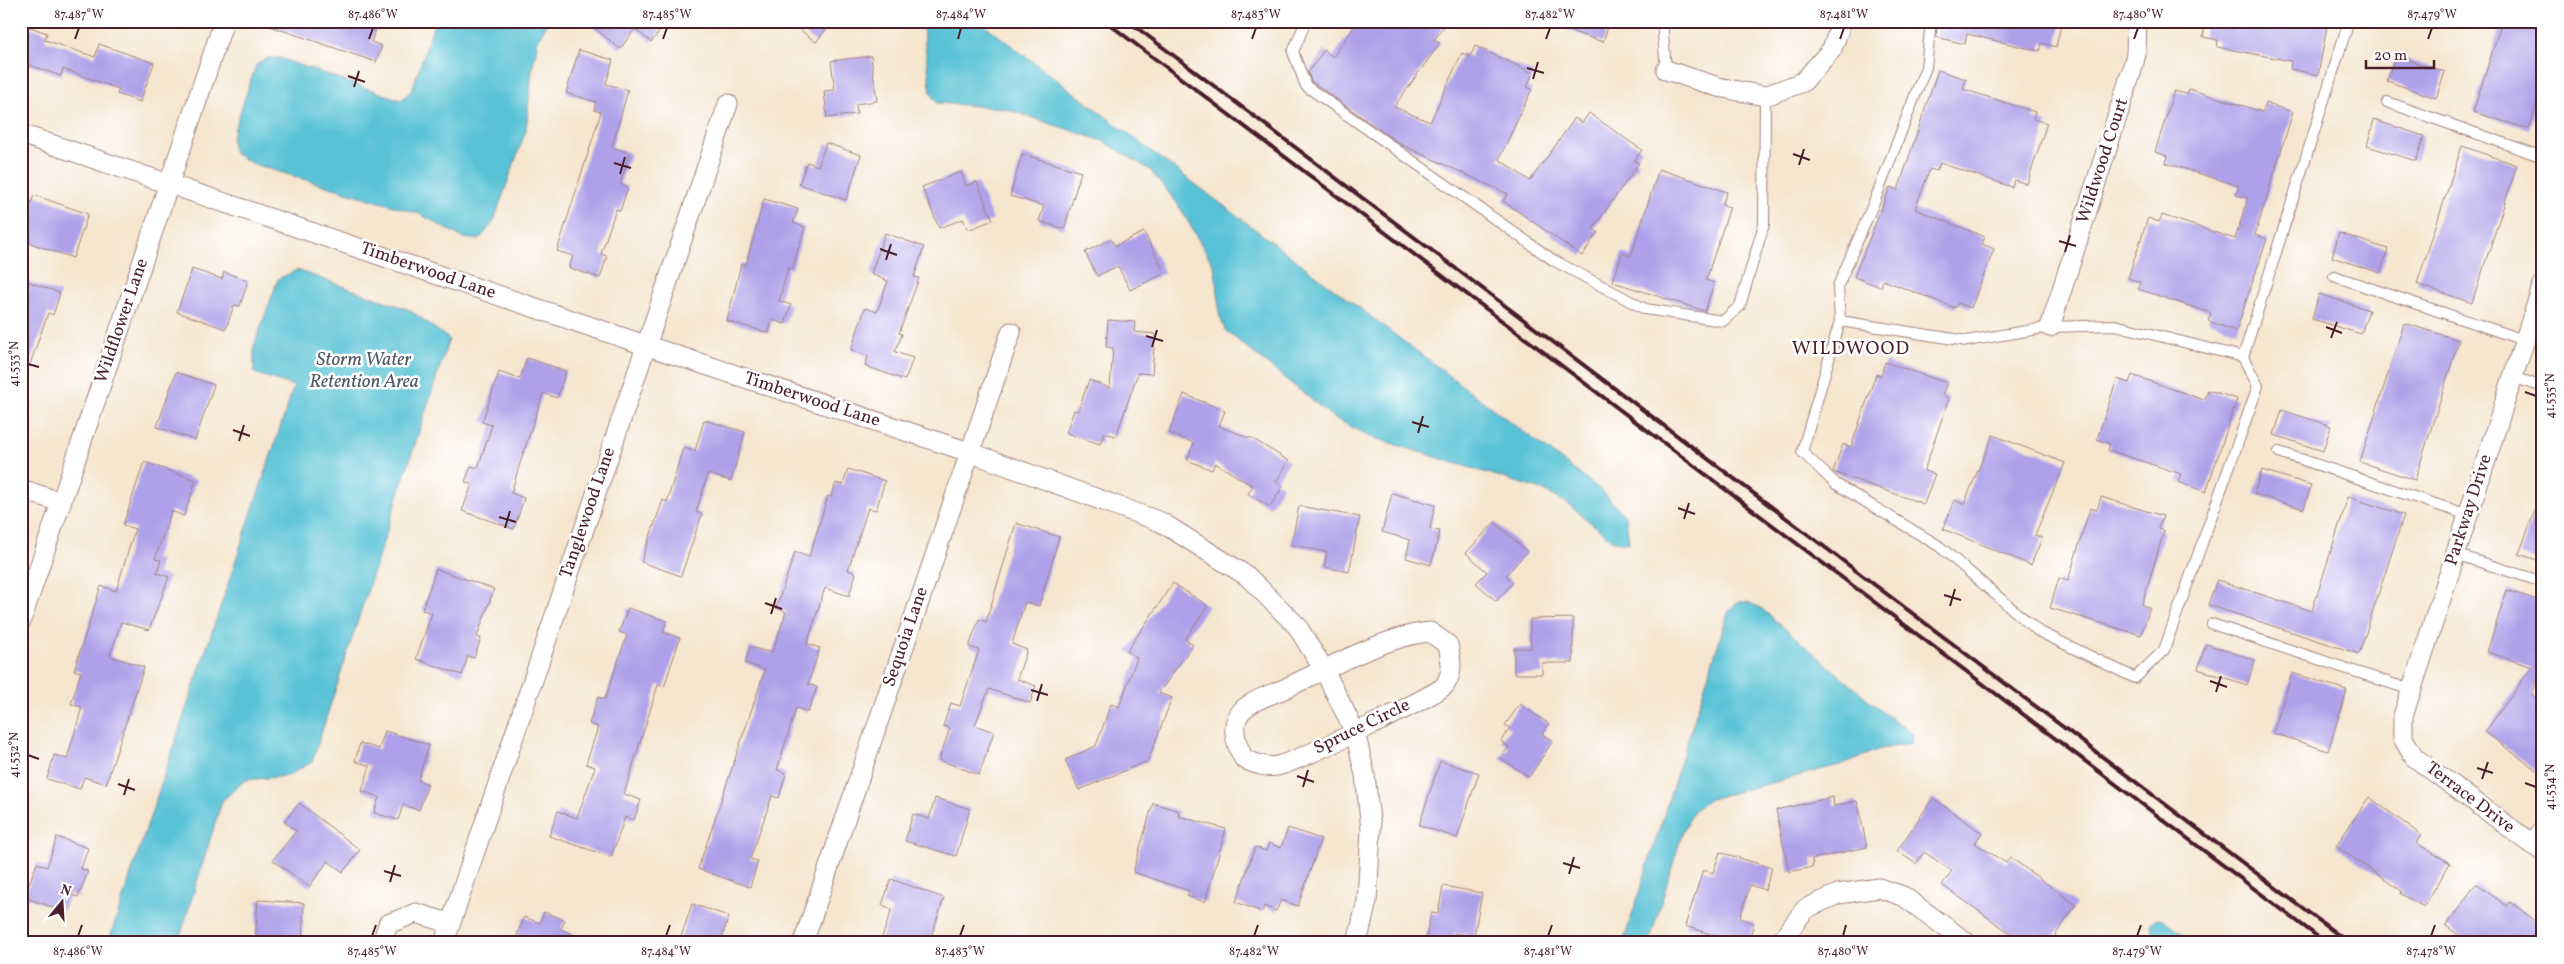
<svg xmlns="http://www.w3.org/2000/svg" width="2564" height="964" font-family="Vollkorn,serif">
<rect width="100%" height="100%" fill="#fff"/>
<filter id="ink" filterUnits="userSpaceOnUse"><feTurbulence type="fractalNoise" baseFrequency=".02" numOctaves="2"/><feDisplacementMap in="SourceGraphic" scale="10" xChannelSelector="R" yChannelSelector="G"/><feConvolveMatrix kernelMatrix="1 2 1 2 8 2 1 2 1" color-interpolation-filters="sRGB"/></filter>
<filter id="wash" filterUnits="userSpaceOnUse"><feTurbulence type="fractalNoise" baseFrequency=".0096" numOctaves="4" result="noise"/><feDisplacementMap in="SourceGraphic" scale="20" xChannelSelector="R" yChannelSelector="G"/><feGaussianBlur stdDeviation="1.12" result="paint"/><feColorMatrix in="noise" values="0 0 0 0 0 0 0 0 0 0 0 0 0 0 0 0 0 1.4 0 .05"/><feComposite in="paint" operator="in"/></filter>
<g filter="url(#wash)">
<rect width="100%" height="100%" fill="#f6e5cf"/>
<path fill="#59c2d6" stroke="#527080" d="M 435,21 L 548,21 L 538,40 L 532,70 L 526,130 L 493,223 L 479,240 L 463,238 L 420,214 L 253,164 L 234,153 L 231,139 L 256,65 L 267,58 L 279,58 L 401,100 L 412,90 Z
M 922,21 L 979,21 L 1602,491 L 1626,517 L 1629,543 L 1613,541 L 1568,504 L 1542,490 L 1371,437 L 1334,418 L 1225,330 L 1219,314 L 1219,299 L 1214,266 L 1177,203 L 1150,170 L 1103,141 L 1003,108 L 937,103 L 931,93 Z
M 297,270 L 410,310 L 449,339 L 312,762 L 287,776 L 245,780 L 222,801 L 178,943 L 108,943 L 294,386 L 254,373 L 254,346 L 278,279 Z
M 1737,602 L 1748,602 L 1762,609 L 1884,713 L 1912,733 L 1911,744 L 1880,749 L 1843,764 L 1710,799 L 1695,809 L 1683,831 L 1649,943 L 1623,943 L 1728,613 Z
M 2157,918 L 2163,919 L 2194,943 L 2156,943 L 2152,936 L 2151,922 Z"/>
<g id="blocks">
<path fill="#aea1e9" d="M 265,21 L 378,21 L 371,42 L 382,46 L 376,62 L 264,24 Z
M 586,21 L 668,21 L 651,42 L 635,29 L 620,49 Z
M 788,21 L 833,21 L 816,42 Z
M 1358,21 L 1448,21 L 1434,40 L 1440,43 L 1394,107 L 1430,122 L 1462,53 L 1470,57 L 1475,46 L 1533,73 L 1527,87 L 1532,89 L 1499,159 L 1530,181 L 1575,118 L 1582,123 L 1589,113 L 1642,150 L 1634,161 L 1639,163 L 1593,229 L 1598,232 L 1582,256 L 1503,201 L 1508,194 L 1400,144 L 1311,81 L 1308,73 L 1324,50 L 1333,57 Z
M 1552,21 L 1610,21 L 1603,42 L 1552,25 Z
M 1938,21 L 2062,21 L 2056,47 L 2042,43 L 2040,51 L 1967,34 L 1965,44 L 1936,37 Z
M 2206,21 L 2328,21 L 2318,75 L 2290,69 L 2291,61 L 2217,47 L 2218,40 L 2203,37 Z
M 2502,21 L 2543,21 L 2543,83 L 2529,129 L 2473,112 Z
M 21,24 L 47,33 L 45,40 L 95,57 L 99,44 L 154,63 L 140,102 L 117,94 L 119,89 L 63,69 L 61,76 L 21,62 Z
M 579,50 L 613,60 L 606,84 L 628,90 L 612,147 L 630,153 L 620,184 L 628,187 L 620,211 L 616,209 L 601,254 L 607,256 L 600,278 L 569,268 L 573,256 L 557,251 L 601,112 L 594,110 L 596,102 L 566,93 Z
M 871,56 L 877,101 L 856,104 L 857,114 L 827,118 L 824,91 L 835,90 L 831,61 Z
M 2395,56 L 2445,72 L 2436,98 L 2387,81 Z
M 1938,70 L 1966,79 L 1963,89 L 2035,112 L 2033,119 L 2047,123 L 2027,184 L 2014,180 L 2012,187 L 1940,163 L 1937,171 L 1930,169 L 1915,209 L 1985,237 L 1982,244 L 1994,249 L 1971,308 L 1958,303 L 1955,308 L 1883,280 L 1881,287 L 1854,277 L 1890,187 L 1898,190 Z
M 2189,89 L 2263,112 L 2265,103 L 2293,112 L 2255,235 L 2267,239 L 2236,331 L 2208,321 L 2211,313 L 2138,289 L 2140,282 L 2128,278 L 2148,218 L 2159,222 L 2162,215 L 2235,239 L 2248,198 L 2236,195 L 2239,186 L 2166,163 L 2168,156 L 2155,152 L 2174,91 L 2187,94 Z
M 2374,120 L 2424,136 L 2416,161 L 2367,146 Z
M 826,143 L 861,155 L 846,200 L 799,184 L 807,162 L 818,166 Z
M 2462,146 L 2517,165 L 2472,303 L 2417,284 Z
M 1022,154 L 1081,172 L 1064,229 L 1039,221 L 1044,206 L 1010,196 Z
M 1659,169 L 1727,192 L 1722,205 L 1730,207 L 1706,280 L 1714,283 L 1705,311 L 1613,282 L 1622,253 L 1631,256 Z
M 961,172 L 966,186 L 977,182 L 993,220 L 968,230 L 963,219 L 939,228 L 922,187 Z
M 34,195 L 88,214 L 73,258 L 21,240 L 21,233 Z
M 764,199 L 798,209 L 793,223 L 805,227 L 792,269 L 788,268 L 779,301 L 791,305 L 785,324 L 772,320 L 769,333 L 727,321 L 741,264 L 746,265 Z
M 1144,232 L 1165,273 L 1130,290 L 1118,266 L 1097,276 L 1085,252 L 1111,239 L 1115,246 Z
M 885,233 L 924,247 L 914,277 L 919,278 L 899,333 L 902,334 L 895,352 L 913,358 L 905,380 L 865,366 L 868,356 L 851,350 L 865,308 L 877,312 L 888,281 L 871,274 Z
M 2339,233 L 2388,249 L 2380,273 L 2332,257 Z
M 192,269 L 222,279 L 224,272 L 248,281 L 240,306 L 234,305 L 226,329 L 177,312 Z
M 21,279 L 60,293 L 53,315 L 48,313 L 24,381 L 21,381 Z
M 2319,294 L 2369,310 L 2361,334 L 2312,319 Z
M 1108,320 L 1135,322 L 1134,332 L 1155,334 L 1152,374 L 1138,373 L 1116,436 L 1104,433 L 1100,444 L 1066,433 L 1074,410 L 1078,411 L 1089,380 L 1110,388 L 1113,348 L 1106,347 Z
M 2404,323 L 2459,340 L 2415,480 L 2360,462 Z
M 527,358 L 566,371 L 557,398 L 543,393 L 521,460 L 511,493 L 524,498 L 514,529 L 462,511 L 472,484 L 465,482 L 471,466 L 478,468 L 492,425 L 482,422 L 499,372 L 520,379 Z
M 1885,362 L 1947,383 L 1942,395 L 1949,398 L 1924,471 L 1935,474 L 1924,504 L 1833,472 L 1843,444 L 1851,447 L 1876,374 L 1881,376 Z
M 176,372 L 214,385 L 195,440 L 157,427 Z
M 2132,375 L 2204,400 L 2208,390 L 2237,399 L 2206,492 L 2178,482 L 2181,474 L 2108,450 L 2110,444 L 2097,439 L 2117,379 L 2129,383 Z
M 1184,394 L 1225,411 L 1219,426 L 1249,438 L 1250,437 L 1289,461 L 1276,482 L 1283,486 L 1270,507 L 1248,494 L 1253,486 L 1215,463 L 1212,470 L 1187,460 L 1194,443 L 1169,433 Z
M 2282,410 L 2331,426 L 2323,451 L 2274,435 Z
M 704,420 L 745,432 L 731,481 L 708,474 L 696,512 L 702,514 L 681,576 L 641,562 L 663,500 L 667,502 L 683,448 L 695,451 Z
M 1993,435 L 2065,463 L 2035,535 L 2042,538 L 2031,565 L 1943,529 L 1955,500 L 1964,504 Z
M 144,462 L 196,480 L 184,516 L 171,511 L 155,559 L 161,560 L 157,573 L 169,577 L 149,630 L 121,622 L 110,656 L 144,667 L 106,784 L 84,777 L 80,789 L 47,779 L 54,755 L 67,759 L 82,707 L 71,704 L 81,672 L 74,670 L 101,586 L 116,591 L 135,529 L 123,525 Z
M 848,469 L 885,481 L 876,510 L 868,508 L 848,570 L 856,573 L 849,596 L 825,588 L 807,644 L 820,648 L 808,684 L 817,687 L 808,712 L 796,708 L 777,770 L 786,773 L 779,798 L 772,796 L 750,859 L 758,861 L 750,887 L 698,869 L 765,670 L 745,663 L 750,647 L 772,653 L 786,612 L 776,608 L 795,552 L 809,557 L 828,496 L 831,497 L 836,483 L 843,485 Z
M 2262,470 L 2311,485 L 2304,509 L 2254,494 Z
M 1392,493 L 1435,505 L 1430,529 L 1440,531 L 1431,565 L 1406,558 L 1410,540 L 1382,532 Z
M 2540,496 L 2543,496 L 2543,562 L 2519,554 Z
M 2101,497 L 2163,516 L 2158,529 L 2164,531 L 2142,605 L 2150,608 L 2141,635 L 2050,608 L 2059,578 L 2068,581 L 2090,508 L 2097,510 Z
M 2348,497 L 2404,515 L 2359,654 L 2208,605 L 2217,580 L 2312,611 Z
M 1299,506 L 1360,517 L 1349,572 L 1324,567 L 1327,552 L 1291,545 Z
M 1495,522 L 1527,552 L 1506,575 L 1513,583 L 1496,601 L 1476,583 L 1487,572 L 1466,553 Z
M 1016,523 L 1059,537 L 1039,606 L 1025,602 L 1012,644 L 1027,650 L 1017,679 L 1036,686 L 1030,703 L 989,689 L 975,725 L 994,732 L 979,775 L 939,760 L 950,728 L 943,726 L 951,703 L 960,706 L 979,650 L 969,647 L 979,619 L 986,622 Z
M 436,569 L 494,589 L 477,637 L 481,638 L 474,658 L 468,656 L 462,675 L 416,659 L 432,613 L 422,610 Z
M 1173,583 L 1208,606 L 1185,639 L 1193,645 L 1159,693 L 1172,698 L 1148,761 L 1079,790 L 1065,760 L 1096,746 L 1111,704 L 1119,707 L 1137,658 L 1127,651 Z
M 2507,590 L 2543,602 L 2543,671 L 2541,670 L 2532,695 L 2543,703 L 2543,775 L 2485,732 L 2532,667 L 2487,652 Z
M 628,608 L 667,621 L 663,632 L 680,638 L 664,687 L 658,685 L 624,794 L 641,800 L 634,820 L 625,817 L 611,857 L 549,836 L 558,811 L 577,818 L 595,767 L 586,764 L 598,727 L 589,724 L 598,697 L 605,699 L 627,635 L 619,632 Z
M 1573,618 L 1573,663 L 1542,663 L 1542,674 L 1514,674 L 1514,648 L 1531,648 L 1530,619 Z
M 2206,644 L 2255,660 L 2247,685 L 2198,669 Z
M 2292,673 L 2347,690 L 2328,751 L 2273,733 Z
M 1520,704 L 1549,724 L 1542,734 L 1553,741 L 1529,777 L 1500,758 L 1509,747 L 1501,741 L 1510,728 L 1505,725 Z
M 385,731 L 429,745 L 418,780 L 428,784 L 419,810 L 403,805 L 398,820 L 374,813 L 379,797 L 362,791 L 370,766 L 355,761 L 360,743 L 379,749 Z
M 1440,761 L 1479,773 L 1457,838 L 1419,825 Z
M 1833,797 L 1834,806 L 1857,801 L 1867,847 L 1812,859 L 1813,867 L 1789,872 L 1776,810 Z
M 2369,797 L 2421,835 L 2416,843 L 2450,863 L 2424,907 L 2401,894 L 2402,891 L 2336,846 Z
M 935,798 L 970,809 L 956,856 L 905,841 L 913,814 L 929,819 Z
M 1933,798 L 1982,833 L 1975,843 L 2006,863 L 2010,857 L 2076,905 L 2050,943 L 2024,943 L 1942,885 L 1952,871 L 1924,852 L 1916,864 L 1897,851 Z
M 299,803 L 360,850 L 343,872 L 328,861 L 309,887 L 273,860 L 296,831 L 284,822 Z
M 1153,803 L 1179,811 L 1178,816 L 1226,829 L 1205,902 L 1187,896 L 1189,891 L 1133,872 Z
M 1288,828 L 1321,839 L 1298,906 L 1281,900 L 1276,911 L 1264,906 L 1262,912 L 1236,902 L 1255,847 L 1266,851 L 1269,843 L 1281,848 Z
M 57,837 L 88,848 L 81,869 L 88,871 L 78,897 L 69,894 L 63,911 L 24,897 L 37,863 L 47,867 Z
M 1720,852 L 1772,868 L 1765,890 L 1750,885 L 1740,918 L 1754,923 L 1748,943 L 1738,943 L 1685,926 L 1703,870 L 1713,873 Z
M 891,879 L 944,898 L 929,943 L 880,943 L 892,909 L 882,905 Z
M 2476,884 L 2507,906 L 2510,902 L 2543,926 L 2543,943 L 2470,943 L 2446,926 Z
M 1443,886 L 1482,893 L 1474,936 L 1454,933 L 1453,942 L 1426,937 L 1431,913 L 1438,914 Z
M 258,900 L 304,903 L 302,943 L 255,943 Z
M 692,904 L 729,916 L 720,943 L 679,943 Z
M 544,912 L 565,920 L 561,929 L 592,943 L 514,943 L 524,917 L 540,923 Z"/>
</g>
</g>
<g filter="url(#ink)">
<use href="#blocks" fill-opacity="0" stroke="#a0827d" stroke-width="1"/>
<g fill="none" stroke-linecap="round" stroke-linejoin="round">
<defs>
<path id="lane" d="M 1306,21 L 1293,52 L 1306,86 L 1553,260 L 1645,309 L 1723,321 L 1740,306 L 1764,224 L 1765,96
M 1662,21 L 1666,70
M 1931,21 L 1926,67 L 1875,200 L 1838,286 L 1840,321 L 1802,452 L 1836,484 L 1939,546 L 2038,631 L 2135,678 L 2164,650 L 2258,386 L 2243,357 L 2349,21
M 2387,102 L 2543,157
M 2334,276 L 2524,340
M 1840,321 L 1967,341 L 2050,327 L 2115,325 L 2243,357
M 2513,377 L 2543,387
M 2279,452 L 2468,515
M 2455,554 L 2543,582
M 2212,624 L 2411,690
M 2528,841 L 2543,823"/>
<path id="street" d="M 1666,70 L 1718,87 L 1765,96 L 1803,82 L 1832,49 L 1842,21
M 21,134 L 645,345 L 969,452 L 1161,522 L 1247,576 L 1297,626 L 1324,670 L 1355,732 L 1365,775 L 1371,829 L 1367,901 L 1357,943
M 2543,284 L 2403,716 L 2403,738 L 2414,757 L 2543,852
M 2050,327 L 2132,70 L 2136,54 L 2137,21
M 21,489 L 60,502
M 21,621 L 224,21
M 1430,632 L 1448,645 C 1451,660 1454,671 1445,685 C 1437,696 1301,759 1281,765 C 1268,769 1256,764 1244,759 C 1235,743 1228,721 1246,707 C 1256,699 1272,694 1284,689 C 1324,670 1388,635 1430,632 Z
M 382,943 L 388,924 L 416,913 L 449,923
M 444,943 L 728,104
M 803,943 L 1011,332
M 1780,943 L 1805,909 L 1838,894 L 1879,888 L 1903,896 L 1967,943"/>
</defs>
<use href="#lane" stroke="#a0827d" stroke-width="12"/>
<use href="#street" stroke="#a0827d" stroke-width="21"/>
<use href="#lane" stroke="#fff" stroke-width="10"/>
<use href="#street" stroke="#fff" stroke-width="19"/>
<path stroke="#4a1f2b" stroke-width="4" d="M 1105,21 L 2326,943
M 1128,21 L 2349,943"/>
</g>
</g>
<path fill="none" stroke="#4a1f2b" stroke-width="2" d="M 75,39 L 79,28M 369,39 L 373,28M 663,39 L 667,28M 958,39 L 961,28M 1252,39 L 1256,28M 1546,39 L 1550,28M 1840,39 L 1844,28M 2134,39 L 2138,28M 2428,39 L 2432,28M 1527,68 L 1544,73M 348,76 L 365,82M 1533,79 L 1538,62M 354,87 L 359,71M 1793,154 L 1810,160M 614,163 L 631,168M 1799,165 L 1804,149M 620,174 L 625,157M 2059,241 L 2076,246M 880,249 L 897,255M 2065,252 L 2070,235M 886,260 L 891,244M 2326,327 L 2342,333M 1146,336 L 1163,341M 2331,338 L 2337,322M 1152,347 L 1157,330M 28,364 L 39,367M 2525,392 L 2536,396M 1412,422 L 1429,427M 233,430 L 250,436M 1418,433 L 1423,416M 239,441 L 244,425M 1678,508 L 1695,514M 499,517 L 516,522M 1684,519 L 1689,503M 505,528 L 510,511M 1944,595 L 1961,600M 765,603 L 782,609M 1950,606 L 1955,589M 771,614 L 776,598M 2210,681 L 2227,687M 1031,690 L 1048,695M 2216,692 L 2221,676M 1037,701 L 1042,684M 28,755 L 39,759M 2477,768 L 2493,773M 1297,776 L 1314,782M 2482,779 L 2488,762M 2525,783 L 2536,787M 118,784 L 135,790M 1303,787 L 1308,770M 124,795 L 129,779M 1563,863 L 1580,868M 384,871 L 401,876M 1569,874 L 1574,857M 390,882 L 395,865M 78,936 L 82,925M 372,936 L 376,925M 666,936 L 670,925M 960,936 L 964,925M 1254,936 L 1258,925M 1548,936 L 1552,925M 1843,936 L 1846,925M 2137,936 L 2141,925M 2431,936 L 2435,925"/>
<g text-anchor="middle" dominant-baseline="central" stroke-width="5" stroke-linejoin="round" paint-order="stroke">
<g font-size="18" fill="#4a1f2b" stroke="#fff">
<text transform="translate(2103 161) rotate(-72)">Wildwood Court</text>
<text transform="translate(428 271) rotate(19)">Timberwood Lane</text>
<text transform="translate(122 321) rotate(-71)">Wildflower Lane</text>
<text transform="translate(812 400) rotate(18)">Timberwood Lane</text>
<text transform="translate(2469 510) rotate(-72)">Parkway Drive</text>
<text transform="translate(588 513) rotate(-71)">Tanglewood Lane</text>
<text transform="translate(906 637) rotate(-71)">Sequoia Lane</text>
<text transform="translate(1362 727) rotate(-26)">Spruce Circle</text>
<text transform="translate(2470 798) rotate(37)">Terrace Drive</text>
</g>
<g font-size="19" letter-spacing="1" fill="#4a1f2b" stroke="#fff">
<text x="1851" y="349">WILDWOOD</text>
</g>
<g font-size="19" font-style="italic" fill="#4f5867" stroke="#fff">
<text x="364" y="360">Storm Water<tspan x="364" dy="22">Retention Area</tspan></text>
</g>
</g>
<rect width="2564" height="964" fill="none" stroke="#fff" stroke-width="55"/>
<g transform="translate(62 902) rotate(18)" stroke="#ffffff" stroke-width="4" paint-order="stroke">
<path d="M0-4L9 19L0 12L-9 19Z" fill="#4a1f2b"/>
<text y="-8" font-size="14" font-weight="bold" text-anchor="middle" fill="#4a1f2b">N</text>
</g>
<path d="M2366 60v8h68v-8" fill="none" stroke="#4a1f2b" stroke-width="2.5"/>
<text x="2374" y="60" font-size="15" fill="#4a1f2b" stroke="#ffffff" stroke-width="4" paint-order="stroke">20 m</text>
<rect x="28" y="28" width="2508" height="908" fill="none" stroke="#4a1f2b" stroke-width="2"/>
<g font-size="12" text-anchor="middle" fill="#4a1f2b">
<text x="79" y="18">87.487°W</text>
<text x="373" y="18">87.486°W</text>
<text x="667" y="18">87.485°W</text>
<text x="961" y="18">87.484°W</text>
<text x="1256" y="18">87.483°W</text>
<text x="1550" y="18">87.482°W</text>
<text x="1844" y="18">87.481°W</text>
<text x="2138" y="18">87.480°W</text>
<text x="2432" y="18">87.479°W</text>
<text transform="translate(14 364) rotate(-90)" y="4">41.533°N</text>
<text transform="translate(2550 396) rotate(-90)" y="4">41.535°N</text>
<text transform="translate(14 755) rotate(-90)" y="4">41.532°N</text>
<text transform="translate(2550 787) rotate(-90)" y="4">41.534°N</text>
<text x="78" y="955">87.486°W</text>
<text x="372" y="955">87.485°W</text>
<text x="666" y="955">87.484°W</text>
<text x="960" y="955">87.483°W</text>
<text x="1254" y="955">87.482°W</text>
<text x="1548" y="955">87.481°W</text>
<text x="1843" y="955">87.480°W</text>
<text x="2137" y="955">87.479°W</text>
<text x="2431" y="955">87.478°W</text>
</g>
</svg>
